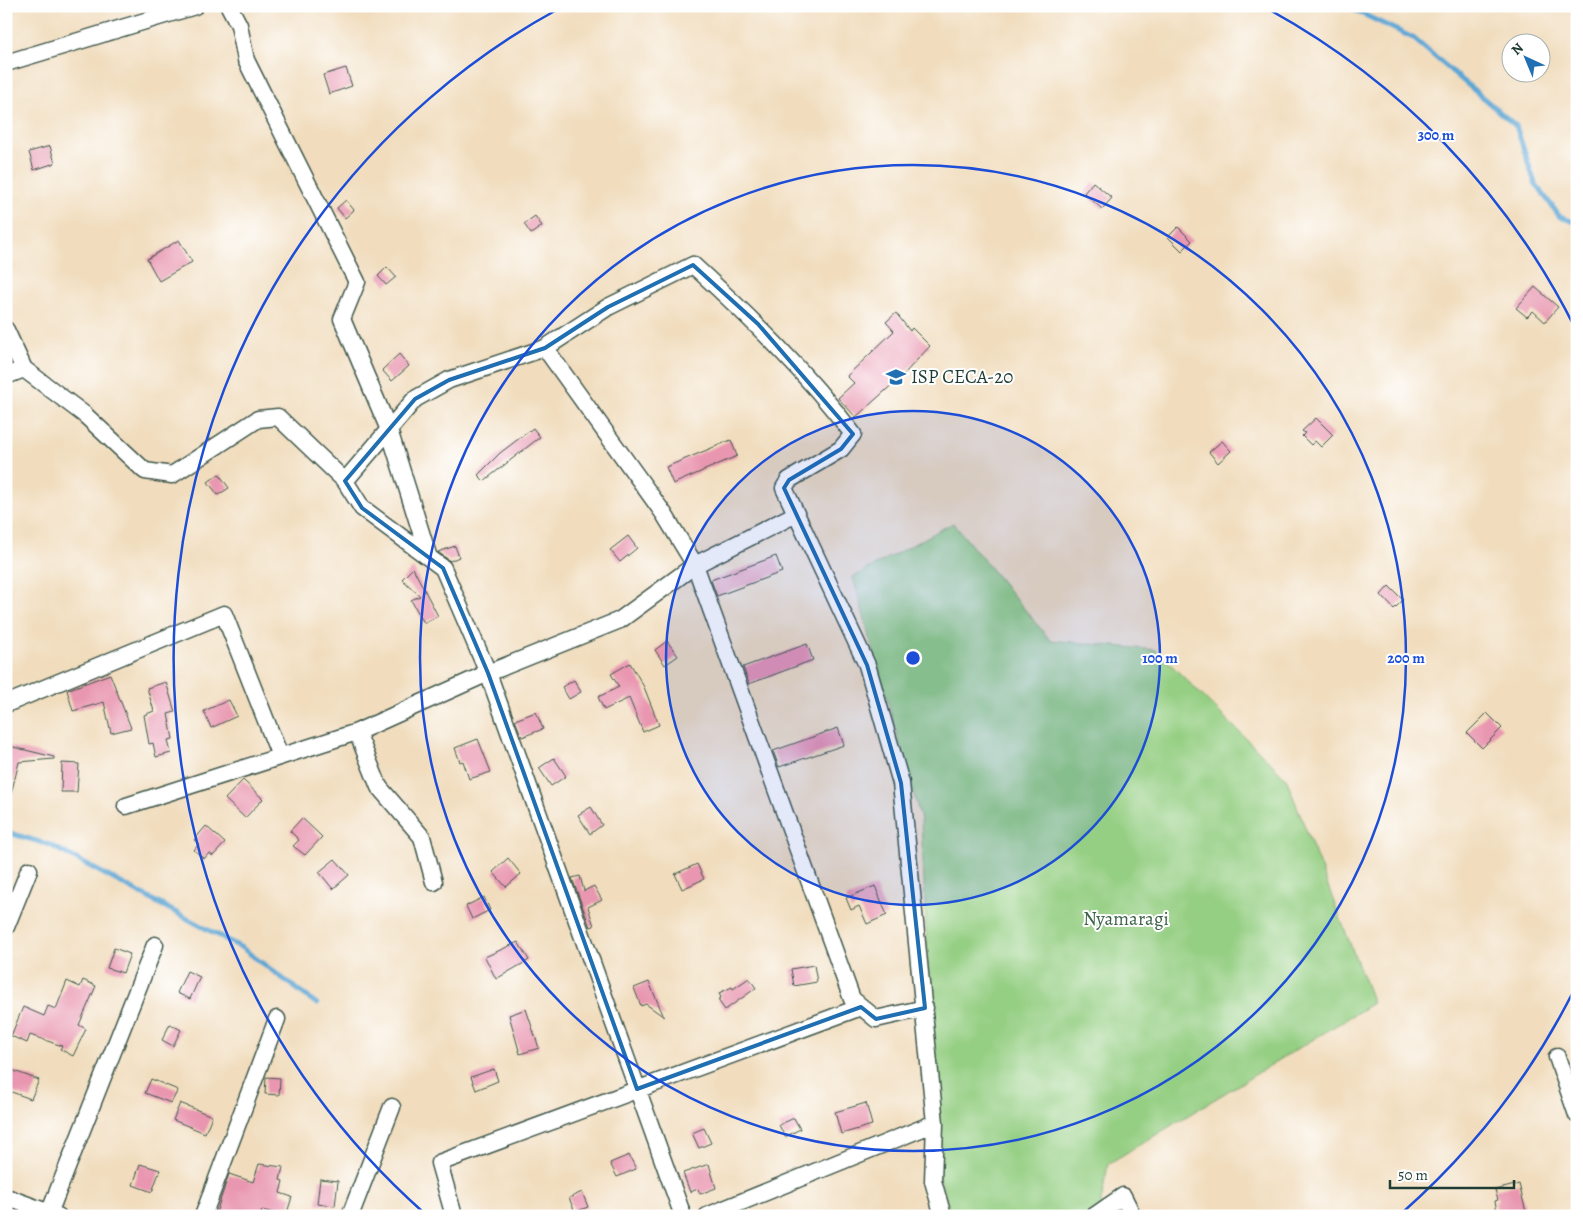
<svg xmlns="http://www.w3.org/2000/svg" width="1583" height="1222" font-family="Alegreya,serif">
<rect width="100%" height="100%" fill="#fff"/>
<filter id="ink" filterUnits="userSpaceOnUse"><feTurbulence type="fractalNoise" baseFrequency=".02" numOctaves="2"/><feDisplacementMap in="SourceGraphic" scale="10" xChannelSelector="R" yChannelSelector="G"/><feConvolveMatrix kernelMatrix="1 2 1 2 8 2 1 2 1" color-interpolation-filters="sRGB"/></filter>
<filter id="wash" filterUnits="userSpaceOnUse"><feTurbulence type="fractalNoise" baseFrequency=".0096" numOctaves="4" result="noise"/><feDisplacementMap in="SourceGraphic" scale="20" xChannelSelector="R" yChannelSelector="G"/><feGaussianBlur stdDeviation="1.12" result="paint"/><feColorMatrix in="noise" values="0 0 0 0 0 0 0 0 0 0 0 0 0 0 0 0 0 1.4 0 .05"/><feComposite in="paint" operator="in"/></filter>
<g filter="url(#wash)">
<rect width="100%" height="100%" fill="#f1ddbe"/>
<path fill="#95cf83" stroke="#5a865c" d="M 953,523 L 1050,640 L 1156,650 L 1286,778 L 1373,1003 L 1108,1164 L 1100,1208 L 1087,1216 L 951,1216 L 938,1172 L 921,820 L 853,577 Z"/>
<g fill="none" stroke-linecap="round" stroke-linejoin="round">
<path stroke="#5ca6d4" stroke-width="5" d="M 1346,6 L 1413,38 L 1516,126 L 1535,183 L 1560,217 L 1577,223
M 6,832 L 50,845 L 242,948 L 317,1004"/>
</g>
<g id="blocks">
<path fill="#e996b0" d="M 346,68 L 352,86 L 329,94 L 323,75 Z
M 50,146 L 55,163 L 34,170 L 29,152 Z
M 1093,182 L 1112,198 L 1102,209 L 1084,193 Z
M 346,200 L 354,210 L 345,218 L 337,208 Z
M 535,216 L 542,226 L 531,234 L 524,224 Z
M 1178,227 L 1192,241 L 1182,251 L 1168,237 Z
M 179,240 L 192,262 L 159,281 L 147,259 Z
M 387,267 L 396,277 L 386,285 L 378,276 Z
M 1535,287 L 1558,307 L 1545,322 L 1533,311 L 1527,317 L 1516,308 Z
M 896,313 L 910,331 L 912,328 L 930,346 L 905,373 L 856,417 L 838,398 L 854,383 L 847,376 L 894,331 L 886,322 Z
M 399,354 L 409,366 L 392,381 L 382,370 Z
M 1316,418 L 1333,435 L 1321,447 L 1315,441 L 1311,445 L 1302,436 L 1305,433 L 1302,431 Z
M 533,428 L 540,437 L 484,481 L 478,475 L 500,453 Z
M 731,440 L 737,456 L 673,484 L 666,467 Z
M 1222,441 L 1231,451 L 1218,463 L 1209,452 Z
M 219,474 L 229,488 L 218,495 L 208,482 Z
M 628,536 L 637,548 L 620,562 L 610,550 Z
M 455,546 L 459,557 L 450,561 L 438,552 Z
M 776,556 L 782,572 L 717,596 L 711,580 Z
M 413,568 L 438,616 L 424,623 L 411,600 L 420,596 L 402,579 Z
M 1389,586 L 1403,600 L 1394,609 L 1381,595 Z
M 667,641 L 678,656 L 665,665 L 655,650 Z
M 807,644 L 813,660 L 749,684 L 743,667 Z
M 630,663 L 644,687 L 659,725 L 643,732 L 629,698 L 604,710 L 598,697 L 619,687 L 611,674 Z
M 110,674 L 131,728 L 111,733 L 104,702 L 73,711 L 67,690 Z
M 574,680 L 581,692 L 569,699 L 562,687 Z
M 166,682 L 175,712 L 168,714 L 173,739 L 168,740 L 171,753 L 156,757 L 153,743 L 149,744 L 144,715 L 154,711 L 147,688 Z
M 229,700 L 237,716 L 211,728 L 204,711 Z
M 536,712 L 543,729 L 522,737 L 515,720 Z
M 1487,713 L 1502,728 L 1482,748 L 1467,733 Z
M 838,728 L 844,745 L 779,767 L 773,751 Z
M 478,739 L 491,772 L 469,779 L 463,761 L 460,762 L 455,748 Z
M 9,746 L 54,757 L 54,759 L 19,762 L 11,794 L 6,794 L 6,756 Z
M 554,758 L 566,776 L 551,786 L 539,768 Z
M 62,763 L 79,764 L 77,792 L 61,792 Z
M 243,780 L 263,799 L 245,818 L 225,799 Z
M 591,807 L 602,825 L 590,834 L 578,815 Z
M 302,818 L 322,837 L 305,855 L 293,846 L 299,840 L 290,831 Z
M 206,826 L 225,843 L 213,856 L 209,853 L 204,859 L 194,850 L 199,844 L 194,840 Z
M 508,858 L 521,874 L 506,887 L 493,872 Z
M 335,859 L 349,875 L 333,889 L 319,872 Z
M 697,864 L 704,879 L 682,889 L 675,874 Z
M 580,876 L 584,891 L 594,886 L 602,900 L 588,907 L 594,926 L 590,927 L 572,878 Z
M 875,886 L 887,915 L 867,924 L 859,906 L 851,910 L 846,898 Z
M 484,897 L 490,910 L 472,919 L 466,906 Z
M 518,942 L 529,960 L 496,979 L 485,957 Z
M 114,948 L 130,954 L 123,973 L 107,968 Z
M 814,965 L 817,982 L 794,986 L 791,969 Z
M 187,971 L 200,977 L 190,999 L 177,993 Z
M 749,978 L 756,988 L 725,1010 L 718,1000 L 721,998 L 719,993 L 732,987 L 733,989 Z
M 83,980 L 96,986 L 79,1025 L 86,1029 L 73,1056 L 60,1049 L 62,1046 L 30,1035 L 27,1043 L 11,1036 L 23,1007 L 44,1016 L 48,1006 L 56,1009 L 67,981 L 80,987 Z
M 649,982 L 664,1017 L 646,1004 L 641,1006 L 634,988 Z
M 526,1009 L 539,1048 L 520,1054 L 509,1015 Z
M 170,1024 L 181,1030 L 173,1046 L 162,1040 Z
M 6,1068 L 39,1080 L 31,1099 L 6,1090 Z
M 494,1069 L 498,1081 L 476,1090 L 471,1077 Z
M 266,1077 L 280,1078 L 279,1095 L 265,1094 Z
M 151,1079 L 178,1090 L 171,1103 L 145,1093 Z
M 180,1103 L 212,1116 L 205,1133 L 173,1120 Z
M 866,1103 L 872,1125 L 841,1134 L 835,1112 Z
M 794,1118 L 800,1129 L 785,1137 L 779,1125 Z
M 704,1128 L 711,1143 L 699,1148 L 692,1133 Z
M 629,1155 L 636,1169 L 617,1177 L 610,1163 Z
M 140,1164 L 160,1170 L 152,1192 L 133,1185 Z
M 259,1164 L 283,1167 L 280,1180 L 283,1181 L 280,1193 L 292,1197 L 286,1216 L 262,1210 L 260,1216 L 215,1216 L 229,1174 L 253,1182 Z
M 709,1164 L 716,1188 L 700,1194 L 698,1189 L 690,1192 L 683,1173 Z
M 320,1179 L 338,1181 L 335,1206 L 317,1204 Z
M 1519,1184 L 1526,1212 L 1513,1216 L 1498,1216 L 1495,1201 L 1498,1200 L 1495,1190 Z
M 582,1192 L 588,1207 L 575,1212 L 569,1198 Z"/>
</g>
</g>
<g filter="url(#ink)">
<use href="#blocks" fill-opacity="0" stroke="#3e5549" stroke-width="1"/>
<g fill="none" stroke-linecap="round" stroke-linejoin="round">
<defs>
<path id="minor" d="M 229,6 L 239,25 L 246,60 L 357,282 L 342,319 L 389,430 L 429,558
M 6,63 L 195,6
M 6,330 L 24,369
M 545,348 L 664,514 L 695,565 L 852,999 L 876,1019 L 925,1008
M 6,376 L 24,369 L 85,415 L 145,471 L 172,475 L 258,419 L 278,417 L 345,481 L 362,508 L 443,568 L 488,673 L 683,1216
M 345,481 L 415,399 L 449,380 L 545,348 L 608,307 L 693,265 C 751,318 806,372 853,434 L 841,449 L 789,480 L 784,488 L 867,665 L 901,783 L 935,1123 L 933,1181 L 943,1216
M 6,704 L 224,614 L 280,756
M 357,732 L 379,787 L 422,837 L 434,882
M 126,806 L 357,732 L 488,673 L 620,620 L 695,565 L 796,514
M 6,927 L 29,870
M 1557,1057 L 1577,1115
M 6,1197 L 58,1216
M 48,1216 L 155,945
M 203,1216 L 277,1019
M 350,1216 L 392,1107
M 454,1216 L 439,1163 L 861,1007
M 707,1216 L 935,1123
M 1094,1216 L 1123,1196 L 1133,1216"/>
</defs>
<use href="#minor" stroke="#3e5549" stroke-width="19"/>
<use href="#minor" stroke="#fff" stroke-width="16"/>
</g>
</g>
<path fill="none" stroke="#1f6fb2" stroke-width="4" stroke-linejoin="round" d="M 693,265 L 758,324 L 853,434 L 841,449 L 789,480 L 784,488 L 867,665 L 901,783 L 925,1008 L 876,1019 L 861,1007 L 637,1089 L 488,673 L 443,568 L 362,508 L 345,481 L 415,399 L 449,380 L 545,348 L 608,307 Z"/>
<circle cx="913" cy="658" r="247" fill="#1d4ed8" fill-opacity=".12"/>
<g fill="none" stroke="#1d4ed8" stroke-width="2.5">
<circle cx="913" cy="658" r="247"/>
<circle cx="913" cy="658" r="493"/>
<path d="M1575 988A740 740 0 0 1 1403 1212M423 1212A740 740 0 0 1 560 8M1266 8A740 740 0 0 1 1575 328"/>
</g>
<defs>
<symbol id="university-bare" viewBox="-9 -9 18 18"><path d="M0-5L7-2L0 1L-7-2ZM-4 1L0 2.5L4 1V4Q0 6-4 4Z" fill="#1f6fb2" stroke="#fff" stroke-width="2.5" paint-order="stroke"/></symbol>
</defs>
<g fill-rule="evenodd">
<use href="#university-bare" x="882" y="363" width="28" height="28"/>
</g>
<g text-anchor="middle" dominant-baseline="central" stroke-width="4" stroke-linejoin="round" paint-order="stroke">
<g font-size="19" fill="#1f3d34" stroke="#fff" text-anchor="start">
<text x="911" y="377">ISP CECA-20</text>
</g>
<g font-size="19" fill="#3c6248" stroke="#fff">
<text x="1126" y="919">Nyamaragi</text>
</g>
</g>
<circle cx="913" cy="658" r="8" fill="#1d4ed8" stroke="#fff" stroke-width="2.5"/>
<g font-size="15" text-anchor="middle" font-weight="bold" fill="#1d4ed8" stroke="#fff" stroke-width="4" stroke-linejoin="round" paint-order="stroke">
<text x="1436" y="140">300 m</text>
<text x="1160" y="663">100 m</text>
<text x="1406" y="663">200 m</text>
</g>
<rect width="1583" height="1222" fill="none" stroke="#fff" stroke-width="25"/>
<g transform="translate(1526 58) rotate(316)"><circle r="24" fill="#ffffff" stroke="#a5b1ae"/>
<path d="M0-4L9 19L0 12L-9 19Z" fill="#1f6fb2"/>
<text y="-8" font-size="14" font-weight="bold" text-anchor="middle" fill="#1f3d34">N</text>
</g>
<path d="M1390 1180v8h124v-8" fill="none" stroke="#1f3d34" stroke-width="2.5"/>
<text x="1398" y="1180" font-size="15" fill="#1f3d34" stroke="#ffffff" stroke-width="4" paint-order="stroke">50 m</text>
</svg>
